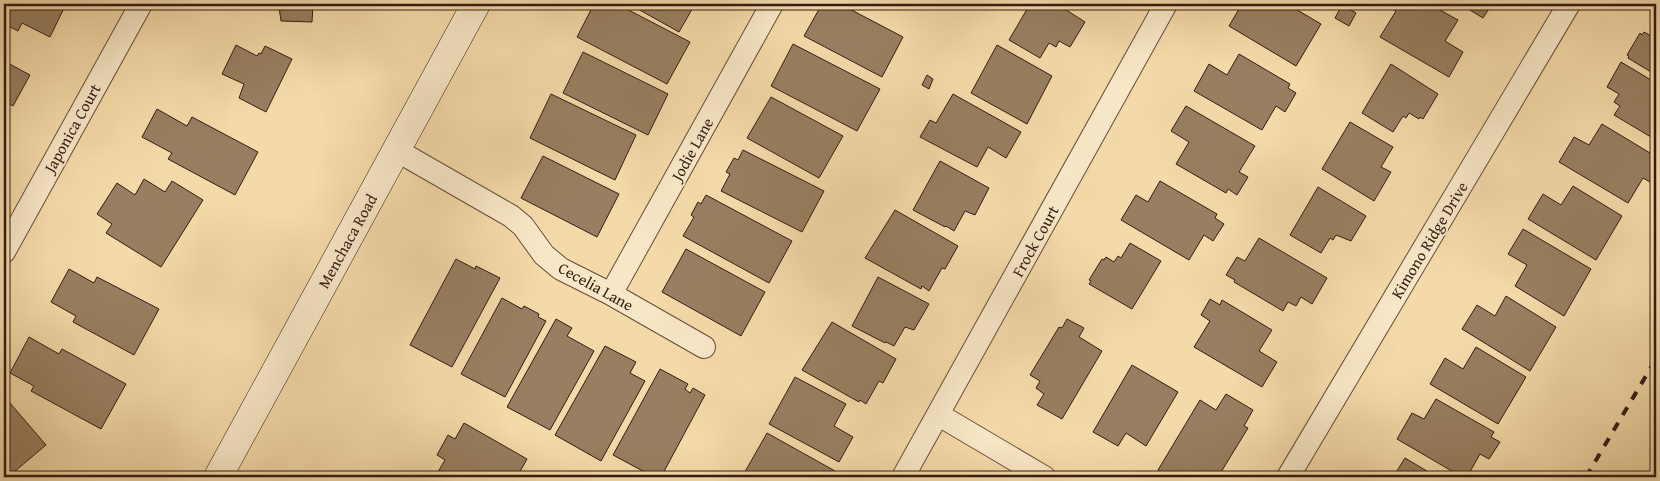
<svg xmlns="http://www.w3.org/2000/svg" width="1660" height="481" font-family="'Gentium Book Plus',serif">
<rect width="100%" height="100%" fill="#f5daa9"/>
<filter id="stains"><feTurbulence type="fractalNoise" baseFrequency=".004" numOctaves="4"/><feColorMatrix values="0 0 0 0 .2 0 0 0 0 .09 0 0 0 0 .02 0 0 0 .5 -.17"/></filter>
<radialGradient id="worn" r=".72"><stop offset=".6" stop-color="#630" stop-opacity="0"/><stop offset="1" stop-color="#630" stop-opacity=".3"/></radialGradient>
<path fill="#987f61" stroke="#331c14" d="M 4,4 L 66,4 L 50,37 L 22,23 L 18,31 L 4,24 Z
M 257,4 L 313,4 L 312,22 L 281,21 L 279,7 L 257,6 Z
M 594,4 L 617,4 L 690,42 L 667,84 L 577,37 Z
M 629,4 L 695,4 L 679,32 Z
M 822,4 L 840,4 L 903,37 L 882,77 L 804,36 Z
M 1030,4 L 1057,4 L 1085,22 L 1070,47 L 1059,41 L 1056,47 L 1049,43 L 1040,58 L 1009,40 Z
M 1242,4 L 1247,4 L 1255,9 L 1258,4 L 1287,4 L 1321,24 L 1296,66 L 1229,26 Z
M 1389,4 L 1429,4 L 1458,20 L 1445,41 L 1463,52 L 1449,77 L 1380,37 L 1396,11 L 1387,6 Z
M 1460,4 L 1492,4 L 1483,18 Z
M 1342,5 L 1356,13 L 1349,26 L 1335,18 Z
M 1656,31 L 1656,75 L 1628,58 L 1629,56 L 1627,55 L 1640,33 L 1642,35 L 1644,32 L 1653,37 Z
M 793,44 L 880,89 L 857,131 L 771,86 Z
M 236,45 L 257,56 L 259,53 L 261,54 L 265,46 L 292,59 L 266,112 L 239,98 L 244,84 L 222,74 Z
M 997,45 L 1052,76 L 1027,124 L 971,93 Z
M 583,52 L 668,94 L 648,135 L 563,93 Z
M 4,54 L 7,55 L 4,61 L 30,75 L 13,106 L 4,101 Z
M 1239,54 L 1290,84 L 1288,88 L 1296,93 L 1285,112 L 1276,106 L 1262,130 L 1194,91 L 1209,64 L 1227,75 Z
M 1621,62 L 1656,83 L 1656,140 L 1614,115 L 1620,106 L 1614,102 L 1619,94 L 1607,87 Z
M 1391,64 L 1438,94 L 1423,119 L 1420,117 L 1419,119 L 1409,113 L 1406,118 L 1403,116 L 1393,132 L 1362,113 Z
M 927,75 L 933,79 L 929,89 L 922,85 Z
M 551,94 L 636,135 L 615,180 L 530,138 Z
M 953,94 L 1021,132 L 1006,158 L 988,147 L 977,167 L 920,137 L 930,120 L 936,123 Z
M 771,97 L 843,136 L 819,178 L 747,138 Z
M 1186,106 L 1255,146 L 1239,172 L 1248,177 L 1237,195 L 1228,189 L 1226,193 L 1176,164 L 1189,142 L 1171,131 Z
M 157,109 L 187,126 L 192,117 L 258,152 L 235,195 L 168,159 L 172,153 L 142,137 Z
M 1350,122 L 1393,147 L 1381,167 L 1391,172 L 1374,201 L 1322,169 Z
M 1602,124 L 1655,156 L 1652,160 L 1656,163 L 1656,173 L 1650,182 L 1643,178 L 1628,203 L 1559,162 L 1574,137 L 1589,145 Z
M 743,150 L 824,191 L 802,232 L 721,191 L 730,174 L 726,172 L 734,158 L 738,160 Z
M 543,156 L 619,194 L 597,237 L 521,198 Z
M 940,161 L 989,188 L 975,215 L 965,211 L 954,231 L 946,226 L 945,227 L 913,210 Z
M 144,179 L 165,192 L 172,181 L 203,200 L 161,267 L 106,233 L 112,224 L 97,214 L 117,183 L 135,195 Z
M 1160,181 L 1217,214 L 1215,218 L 1224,224 L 1213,241 L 1204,235 L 1189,260 L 1121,220 L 1136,195 L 1148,202 Z
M 1573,186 L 1622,216 L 1596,260 L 1528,219 L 1543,194 L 1561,205 Z
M 1318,187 L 1366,216 L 1351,241 L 1336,235 L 1333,240 L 1330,238 L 1321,253 L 1290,235 Z
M 706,195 L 792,241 L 769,283 L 683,236 L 694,217 L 691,215 L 698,202 L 701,204 Z
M 895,210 L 958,246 L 945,269 L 942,268 L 929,291 L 922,286 L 921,289 L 865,258 Z
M 1523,229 L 1591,269 L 1564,316 L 1515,286 L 1527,265 L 1508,254 Z
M 1259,238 L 1327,278 L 1312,304 L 1301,297 L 1296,306 L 1288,302 L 1283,311 L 1234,282 L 1235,280 L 1226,275 L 1237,257 L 1245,261 Z
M 1130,243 L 1161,261 L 1132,309 L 1089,284 L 1091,281 L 1089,280 L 1102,259 L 1104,260 L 1106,257 L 1114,262 L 1118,256 L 1121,258 Z
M 686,249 L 765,292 L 741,336 L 662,292 Z
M 456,259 L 475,269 L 476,266 L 500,278 L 452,367 L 410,345 Z
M 69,269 L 94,283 L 97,277 L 159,309 L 134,355 L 73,322 L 76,316 L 51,302 Z
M 878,277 L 929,304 L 914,330 L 905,327 L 894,346 L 886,342 L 885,343 L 852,326 Z
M 1506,296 L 1556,327 L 1530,371 L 1462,329 L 1477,305 L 1495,316 Z
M 502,298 L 522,309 L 524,306 L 539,314 L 538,317 L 546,321 L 505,397 L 461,374 Z
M 1210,299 L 1220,305 L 1222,300 L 1272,330 L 1259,351 L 1277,362 L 1262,387 L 1194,347 L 1210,321 L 1201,315 Z
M 556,319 L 572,328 L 567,336 L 594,351 L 550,430 L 507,407 Z
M 1067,319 L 1084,328 L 1079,337 L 1102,351 L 1062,419 L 1037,405 L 1044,394 L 1036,388 L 1040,381 L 1030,375 L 1059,327 L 1062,328 Z
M 832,322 L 896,359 L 883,383 L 879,381 L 866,404 L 860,400 L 859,402 L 802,370 Z
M 29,337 L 59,354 L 62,349 L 126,384 L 101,429 L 31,391 L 34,386 L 10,373 Z
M 605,346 L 636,362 L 630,373 L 645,381 L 601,461 L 555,435 Z
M 1476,347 L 1526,377 L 1498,424 L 1430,384 L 1445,358 L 1463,369 Z
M 1132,365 L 1178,392 L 1146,446 L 1126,433 L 1118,446 L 1093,432 Z
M 660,369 L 688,384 L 685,389 L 690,393 L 693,388 L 705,395 L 661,477 L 654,477 L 613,455 Z
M 795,377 L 846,404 L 834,426 L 853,437 L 839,462 L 769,424 Z
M 1226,394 L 1253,410 L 1244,426 L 1248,428 L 1218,477 L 1169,477 L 1158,470 L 1200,400 L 1216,410 Z
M 4,396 L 46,445 L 8,477 L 4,477 Z
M 1436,399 L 1494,432 L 1491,437 L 1500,442 L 1489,459 L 1480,454 L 1467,477 L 1462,477 L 1397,439 L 1412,413 L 1424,419 Z
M 464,423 L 527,459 L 517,477 L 435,477 L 445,460 L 437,455 L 448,435 L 455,439 Z
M 767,433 L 835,471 L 831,477 L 742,477 Z
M 1405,458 L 1437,477 L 1393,477 Z"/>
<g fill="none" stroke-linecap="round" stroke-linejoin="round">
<defs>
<path id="street" d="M 396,150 L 511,216 L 523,226 L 544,255 L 561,269 L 611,294 L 704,347
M 4,252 L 141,4
M 611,294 L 772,4
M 939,415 L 1044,477
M 903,477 L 1166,4
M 1288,477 L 1569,4"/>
<path id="secondary" d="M 218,477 L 476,4"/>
</defs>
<use href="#street" stroke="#644c39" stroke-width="24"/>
<use href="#secondary" stroke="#331c14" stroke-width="29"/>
<use href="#street" stroke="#f8e7c7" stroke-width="22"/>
<use href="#secondary" stroke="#f8e7c7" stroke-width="28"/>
<path stroke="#331c14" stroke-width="4" stroke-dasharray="9 9" stroke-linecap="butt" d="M 1586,477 L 1656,359"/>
</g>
<g text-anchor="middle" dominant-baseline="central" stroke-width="4" stroke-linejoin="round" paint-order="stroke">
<g font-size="16" fill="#331c14" stroke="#f8e7c7">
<text transform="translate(72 128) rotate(-61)">Japonica Court</text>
<text transform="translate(692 149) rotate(-61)">Jodie Lane</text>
<text transform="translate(1429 240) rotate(-59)">Kimono Ridge Drive</text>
<text transform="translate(347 241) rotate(-61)">Menchaca Road</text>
<text transform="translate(1035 241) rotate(-61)">Frock Court</text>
<text transform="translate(596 286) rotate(29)">Cecelia Lane</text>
</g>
</g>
<rect width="1660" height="481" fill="none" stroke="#f5daa9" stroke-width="20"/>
<rect x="5" y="5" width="1650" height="471" fill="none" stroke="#331c14" stroke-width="2.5"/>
<rect x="10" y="10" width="1640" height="461" fill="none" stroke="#331c14"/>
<rect width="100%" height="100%" filter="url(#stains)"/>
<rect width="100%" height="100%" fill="url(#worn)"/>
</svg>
